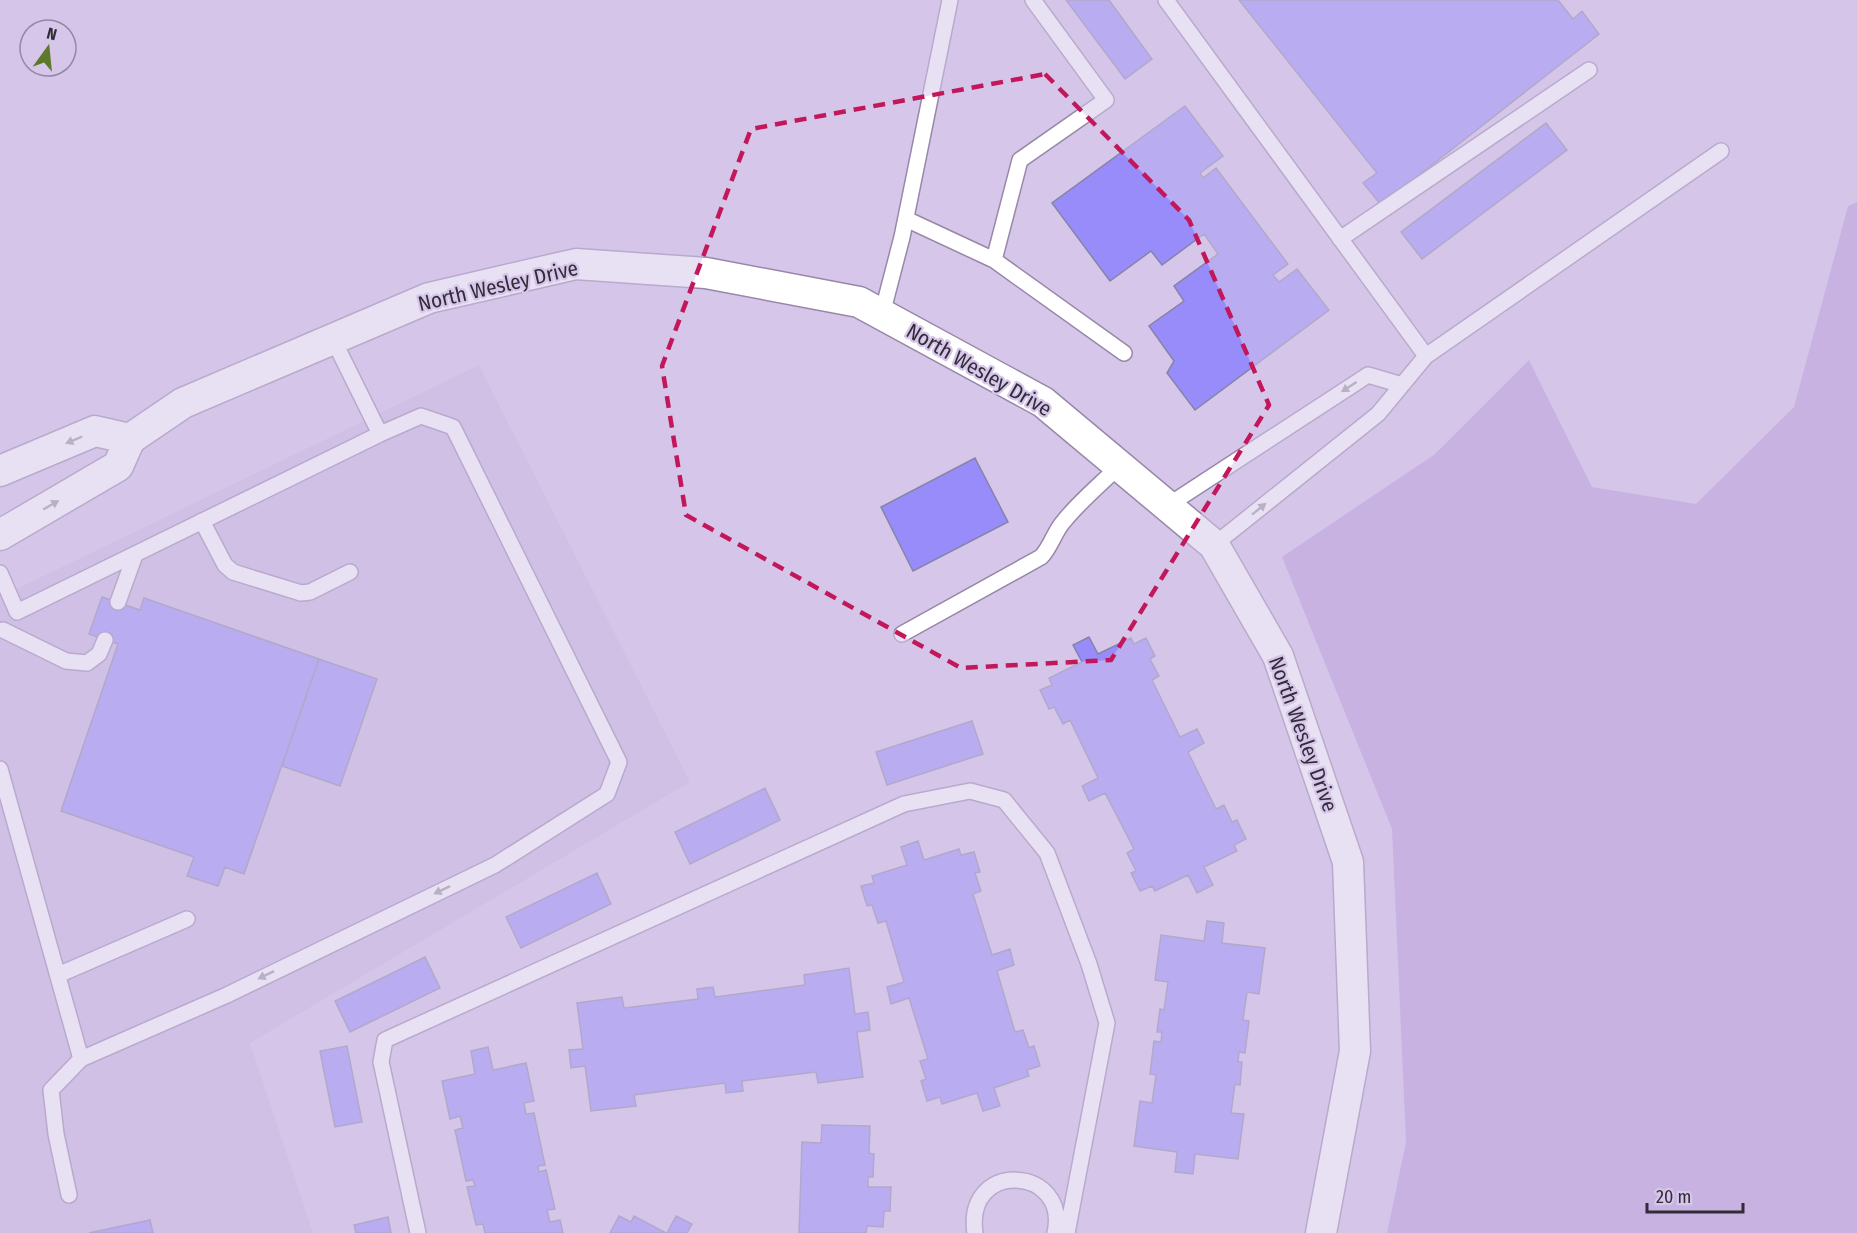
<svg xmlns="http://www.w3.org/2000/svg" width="1857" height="1233" font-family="'Fira Sans Condensed',sans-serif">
<rect width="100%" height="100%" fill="#d6c6e9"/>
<path fill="#cbb8e1" d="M 479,365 L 690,782 L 250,1043 L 313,1233 L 0,1233 L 0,597 Z"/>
<path fill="#b799d9" d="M 1857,202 L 1857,1233 L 1387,1233 L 1406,1142 L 1392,829 L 1282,557 L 1435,454 L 1529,360 L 1592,487 L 1696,504 L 1794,407 L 1848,206 Z"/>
<path fill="#978cfa" stroke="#8584a6" stroke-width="1.5" d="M 1066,0 L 1109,0 L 1152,59 L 1125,79 Z
M 1239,0 L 1558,0 L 1573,19 L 1582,11 L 1599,34 L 1381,205 L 1363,183 L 1377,173 Z
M 1185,106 L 1223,156 L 1200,173 L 1203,178 L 1216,168 L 1288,264 L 1273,275 L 1279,282 L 1297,269 L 1329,310 L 1195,410 L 1167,373 L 1174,361 L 1149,326 L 1184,301 L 1174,286 L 1218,254 L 1204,234 L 1162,265 L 1151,251 L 1110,281 L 1052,203 Z
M 1546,123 L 1567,150 L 1422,259 L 1401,232 Z
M 975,458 L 1008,522 L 913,571 L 881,507 Z
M 102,597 L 140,610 L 144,598 L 319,659 L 244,874 L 225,867 L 218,886 L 187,876 L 194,857 L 61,811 L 118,644 L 89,634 Z
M 1089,637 L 1098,654 L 1131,638 L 1134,644 L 1146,638 L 1155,656 L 1150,659 L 1159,676 L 1152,680 L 1180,737 L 1197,729 L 1204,743 L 1188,752 L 1216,809 L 1224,805 L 1232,822 L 1237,820 L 1246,839 L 1234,845 L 1237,851 L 1204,867 L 1213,885 L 1197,893 L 1188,875 L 1155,891 L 1152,886 L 1140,891 L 1131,873 L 1136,871 L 1127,853 L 1134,849 L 1105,793 L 1089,801 L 1082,786 L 1098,778 L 1070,720 L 1063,724 L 1054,707 L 1049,709 L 1040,690 L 1052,685 L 1049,678 L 1082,662 L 1073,645 Z
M 319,659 L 377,679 L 340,786 L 282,766 Z
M 972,721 L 983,754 L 887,785 L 876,752 Z
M 765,788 L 780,820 L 690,864 L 675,832 Z
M 918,841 L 924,860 L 959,849 L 961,855 L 974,852 L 980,872 L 975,873 L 981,891 L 973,894 L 992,955 L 1010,949 L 1014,965 L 997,971 L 1015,1032 L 1023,1030 L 1029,1048 L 1034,1046 L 1040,1066 L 1027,1070 L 1029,1076 L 994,1088 L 1000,1106 L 983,1111 L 977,1093 L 942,1104 L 940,1097 L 927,1101 L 921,1081 L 926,1079 L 920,1061 L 928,1059 L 909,998 L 891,1004 L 887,987 L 904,982 L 886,921 L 878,923 L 872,905 L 867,906 L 861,886 L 874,883 L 872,876 L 907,865 L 901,847 Z
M 597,873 L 611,904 L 521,948 L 506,917 Z
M 1207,921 L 1224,923 L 1222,943 L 1265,948 L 1259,994 L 1247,992 L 1243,1020 L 1249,1021 L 1245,1053 L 1239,1052 L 1238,1062 L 1242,1062 L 1240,1085 L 1235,1084 L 1231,1113 L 1244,1114 L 1238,1159 L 1195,1154 L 1193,1174 L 1175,1172 L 1177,1152 L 1134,1146 L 1140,1101 L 1152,1103 L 1156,1075 L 1150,1074 L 1154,1041 L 1161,1042 L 1162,1032 L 1157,1032 L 1160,1009 L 1164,1010 L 1168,982 L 1155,980 L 1161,935 L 1204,941 Z
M 425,957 L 440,988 L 350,1032 L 335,1001 Z
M 849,968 L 855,1014 L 868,1012 L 870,1030 L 857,1032 L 863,1077 L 818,1083 L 816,1072 L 742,1081 L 743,1091 L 726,1093 L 725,1083 L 634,1095 L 636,1106 L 591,1111 L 585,1066 L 571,1068 L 569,1050 L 583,1049 L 577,1003 L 622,997 L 624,1008 L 698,999 L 697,989 L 713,987 L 715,997 L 805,985 L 804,975 Z
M 347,1046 L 362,1122 L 335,1127 L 320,1051 Z
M 488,1047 L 493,1070 L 526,1063 L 534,1101 L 524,1103 L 526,1114 L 534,1113 L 545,1165 L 538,1166 L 539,1172 L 546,1170 L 555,1209 L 547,1210 L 550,1222 L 560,1220 L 563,1233 L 485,1233 L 483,1224 L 476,1225 L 467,1187 L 475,1186 L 473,1180 L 466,1181 L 455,1130 L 463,1128 L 460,1116 L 450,1119 L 442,1081 L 475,1074 L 471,1051 Z
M 822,1125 L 870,1126 L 869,1153 L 874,1154 L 873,1177 L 868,1177 L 868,1187 L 891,1187 L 890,1211 L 884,1211 L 883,1227 L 867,1226 L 866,1233 L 799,1233 L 802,1142 L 821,1143 Z
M 619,1216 L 631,1222 L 634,1216 L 666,1233 L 610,1233 Z
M 676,1216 L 692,1224 L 687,1233 L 667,1233 Z
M 388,1217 L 391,1233 L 356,1233 L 354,1225 Z
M 150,1220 L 153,1233 L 89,1233 Z"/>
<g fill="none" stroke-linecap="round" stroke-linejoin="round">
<defs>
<path id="service" d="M 1033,0 L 1106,100 L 1020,160 L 994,260 L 1124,353
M 1166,0 L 1426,356
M 906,219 L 994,260
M 1340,239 L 1589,70
M 882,314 L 902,237 L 950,0
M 333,339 L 380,434
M 1167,506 L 1368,375 L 1402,385
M 202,521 L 225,565 L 233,572 L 301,593 L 310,592 L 350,572
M 1214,545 L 1378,414 L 1426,356 L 1721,151
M 0,573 L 17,612 L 380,434 L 421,416 L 453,427 L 619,762 L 607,794 L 495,865 L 227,995 L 81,1059 L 51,1090 L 56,1134 L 69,1195
M 118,602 L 135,555
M 3,630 L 66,661 L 87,663 L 99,654 L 105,640
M 902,634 L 1041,557 C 1051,547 1054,532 1064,521 C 1080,501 1101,484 1119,466
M 0,769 L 81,1059
M 58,975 L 187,919
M 418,1233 L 381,1062 L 385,1040 L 904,804 L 970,791 L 1004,800 L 1047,853 L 1089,964 L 1107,1023 L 1067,1233
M 975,1233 C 964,1159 1070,1166 1055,1233"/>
<path id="minor" d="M 0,471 L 95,431 L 130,439
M 0,535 L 118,466 L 130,439 L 183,403 L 429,298 L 576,264 L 706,273 L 859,302 L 1043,402 L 1214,545 L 1278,656 L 1348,862 L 1355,1051 L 1321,1233"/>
</defs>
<use href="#service" stroke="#9788a9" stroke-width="18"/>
<use href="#minor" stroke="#9788a9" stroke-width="33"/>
<use href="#service" stroke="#fff" stroke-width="15"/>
<use href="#minor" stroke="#fff" stroke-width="30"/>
</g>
<defs><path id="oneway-solid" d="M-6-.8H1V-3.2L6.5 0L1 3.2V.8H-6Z" transform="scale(1.5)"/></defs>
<g fill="#98969c">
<use href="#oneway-solid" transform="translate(1349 387) rotate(147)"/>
<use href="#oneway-solid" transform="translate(74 440) rotate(157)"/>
<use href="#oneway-solid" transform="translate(51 505) rotate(-30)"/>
<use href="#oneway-solid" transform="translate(1259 509) rotate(-39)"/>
<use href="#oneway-solid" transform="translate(442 890) rotate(154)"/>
<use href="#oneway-solid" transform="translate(266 975) rotate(154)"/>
</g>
<path d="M0 0H1857V1233H0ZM 1045,74 L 1189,220 L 1269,405 L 1111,660 L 961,668 L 686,515 L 662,366 L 751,129 Z" fill="#d6c6e9" fill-opacity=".55" fill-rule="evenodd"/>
<path fill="none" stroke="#c2185b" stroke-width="4.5" stroke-dasharray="12 8" stroke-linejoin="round" d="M 1045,74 L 1189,220 L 1269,405 L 1111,660 L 961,668 L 686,515 L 662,366 L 751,129 Z"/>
<g text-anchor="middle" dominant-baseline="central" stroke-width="4.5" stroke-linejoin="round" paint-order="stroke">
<g font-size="21" fill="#322c39" stroke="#d6c6e9">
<text transform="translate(498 286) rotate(-13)">North Wesley Drive</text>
<text transform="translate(979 370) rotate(30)">North Wesley Drive</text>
<text transform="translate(1303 734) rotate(70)">North Wesley Drive</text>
</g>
</g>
<g transform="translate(48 48) rotate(15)"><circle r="28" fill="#d6c6e9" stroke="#9488a3" stroke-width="1.5"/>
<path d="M0-4.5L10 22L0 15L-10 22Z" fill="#5e782c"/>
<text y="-9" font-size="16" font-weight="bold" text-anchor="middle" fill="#322c39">N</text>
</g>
<path d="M1647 1203v9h96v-9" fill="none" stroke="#322c39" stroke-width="3"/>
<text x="1656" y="1203" font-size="18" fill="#322c39" stroke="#d6c6e9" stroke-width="4.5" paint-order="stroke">20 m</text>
</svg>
